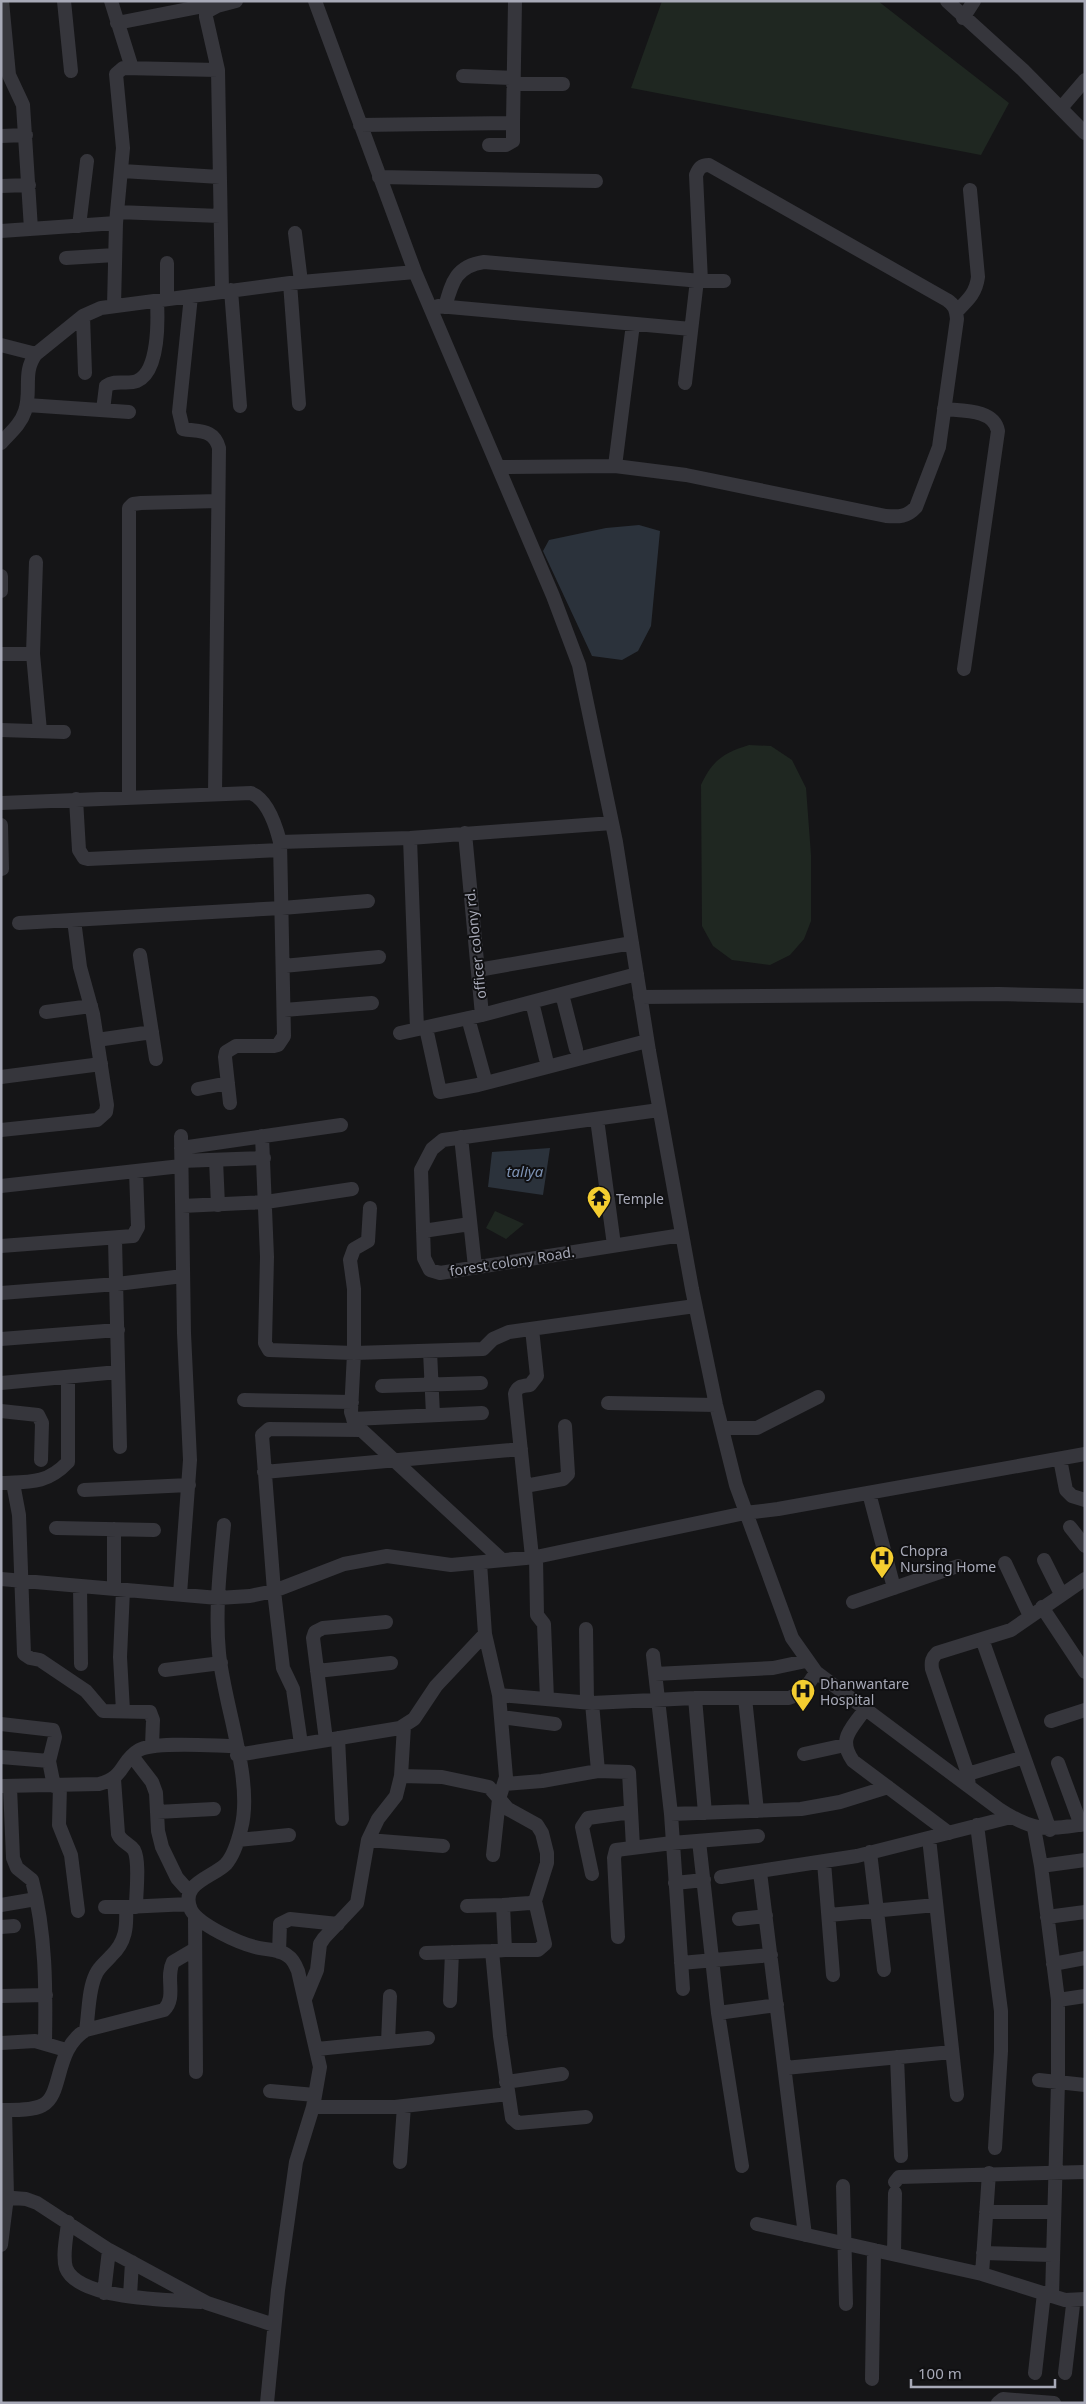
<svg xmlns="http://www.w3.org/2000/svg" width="1086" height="2404" font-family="'Noto Sans',sans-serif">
<rect width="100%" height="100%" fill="#151517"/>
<path fill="#1f2721" d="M 662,1 L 878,1 L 1009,103 L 981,155 L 631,88 Z
M 749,745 L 771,746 L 792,760 L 806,788 L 811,855 L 811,921 L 804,939 L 790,955 L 770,965 L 732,960 L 713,946 L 702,926 L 701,785 C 712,761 723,753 749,745 Z
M 495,1211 L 524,1224 L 506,1239 L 486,1228 Z"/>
<path fill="#2b323b" d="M 639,525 L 660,531 L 651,626 L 638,651 L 622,660 L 592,656 L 543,551 L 549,540 L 606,528 Z
M 550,1148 L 543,1195 L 488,1187 L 492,1152 Z"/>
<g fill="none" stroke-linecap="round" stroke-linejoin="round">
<path stroke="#36363c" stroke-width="14" d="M 2,1 L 9,75 L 23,105 L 31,229
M 64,1 L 71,71
M 111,1 L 132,68
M 315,1 L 415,272 L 553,596 L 579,665 L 616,842 L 649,1051 L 692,1289 L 716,1405 L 736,1485 L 792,1638 L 816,1672 L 999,1809 C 1034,1832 1044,1830 1085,1824
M 947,1 L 1023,70 L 1085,133
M 963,18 L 974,1
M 117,23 L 204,6
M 463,76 L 513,78
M 513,84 L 563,84
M 1061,108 L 1085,80
M 360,125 L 513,123 L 515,1
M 1,136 L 26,135
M 489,145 L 506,145 L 513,141 L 513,123
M 122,171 L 220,177
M 379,177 L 596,181
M 1,186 L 29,185
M 117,212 L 220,216
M 79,226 L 87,161
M 1,231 L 116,223
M 295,233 L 301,282
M 66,258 L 115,255
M 701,281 L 724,281
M 290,283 L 299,404
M 231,290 L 240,406
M 222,291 L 218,70 L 206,17 L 206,12 L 217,6 L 236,1
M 191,296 L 179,412 L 183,429 C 200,432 214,429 219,448 L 215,794
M 167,299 L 167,263
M 114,306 L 116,223 L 123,148 L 116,74 L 123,68 L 218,70
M 438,306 L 691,329
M 445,307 C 452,282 456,266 484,262 L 701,281 L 696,175 C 699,168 701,165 709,165 L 947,300 C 955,305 956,310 957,319 L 939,447 L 916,507 C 907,517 899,517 886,516 L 686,475 L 615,466
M 957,311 C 968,300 976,293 978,277 L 970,190
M 83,316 L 85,373
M 1,345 L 36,354
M 685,383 L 697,280
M 27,405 L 129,412
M 944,409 C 962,411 994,409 998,431 L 964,669
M 103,410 L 106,386 C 115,379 127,385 137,381 C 159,372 158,321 157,301
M 1,443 C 10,433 21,424 25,411 C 32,391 22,372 36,354 L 83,316 L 101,308 L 290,283 L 415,272
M 498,467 L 615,466 L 633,324
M 1,576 L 1,591
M 1,654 L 33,654 L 40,731
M 33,654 L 36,562
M 1,730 L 64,732
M 129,797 L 129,508 L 133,504 L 141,503 L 218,501
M 76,799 L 79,850 L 84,858 L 88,859 L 280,850
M 1,803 L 251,793 C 268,800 276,826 280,842 L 410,838 L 612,823
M 1,825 L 2,869
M 465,833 L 482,1015 L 637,974
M 410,838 L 417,1029
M 19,923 L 282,908 L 368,901
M 140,955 L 156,1059
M 283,966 L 379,957
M 478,970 L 632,943
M 562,994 L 576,1049
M 640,997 L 999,994 L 1085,996
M 532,1002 L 546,1059
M 284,1010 L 372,1003
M 46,1012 L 91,1006
M 468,1018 L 484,1076
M 426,1028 L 440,1092 L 478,1085 L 647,1041
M 400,1033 L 482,1015
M 97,1040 L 152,1032
M 1,1077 L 101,1064
M 198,1089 L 228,1083
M 230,1103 L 225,1057 L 226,1052 L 236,1046 L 274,1046 L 278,1045 L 284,1036 L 280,842
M 659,1110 L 443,1140 L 432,1149 L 421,1170 L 424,1258 L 430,1270 L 440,1273 L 682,1235
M 597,1119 L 614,1245
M 1,1130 L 97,1120 L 106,1112 L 107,1105 L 93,1014 L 80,967 L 74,920
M 262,1136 L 267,1257 L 265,1343 L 269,1350 L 354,1353 L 354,1289 L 350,1260 L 354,1249 L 368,1241 L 370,1208
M 461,1137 L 475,1267
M 181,1148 L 341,1125
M 216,1160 L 218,1205
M 181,1161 L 264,1158
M 1,1186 L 181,1166
M 182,1206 L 266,1202 L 352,1189
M 423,1231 L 470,1224
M 115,1239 L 120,1447
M 1,1246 L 133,1236 L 138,1227 L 136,1171
M 1,1293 L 117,1284 L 183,1276
M 1,1339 L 118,1330
M 430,1351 L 433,1415
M 1,1383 L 118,1372
M 382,1386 L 481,1383
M 244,1400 L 352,1402
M 608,1403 L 716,1405
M 1,1411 L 38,1415 L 42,1423 L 41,1460
M 353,1419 L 482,1413
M 722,1428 L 757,1428 L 818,1397
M 1060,1459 L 1066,1490 L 1072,1496 L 1085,1500
M 264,1472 L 521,1449
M 1,1483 C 30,1482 47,1484 68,1462 L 68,1377
M 13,1483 L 19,1515 L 24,1654 L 30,1658 L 40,1660 L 86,1691 L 103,1711 L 150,1712 L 153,1720 L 152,1746
M 525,1486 L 563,1479 L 568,1474 L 565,1426
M 84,1490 L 189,1485
M 869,1493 L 894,1588
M 224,1525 C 220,1567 215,1611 219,1653 C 224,1705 254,1781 241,1829 C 238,1841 234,1855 226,1864 C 212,1878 179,1883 191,1910 C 199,1925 239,1943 255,1947 C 266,1950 280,1949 288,1956 C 293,1959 296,1966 298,1971 L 320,2067 L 313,2107 L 296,2162 L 278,2290 L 267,2403
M 1070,1527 L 1085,1546
M 56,1528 L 154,1530
M 114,1529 L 114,1589
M 532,1557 L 515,1394 C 517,1386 522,1386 530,1385 L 537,1376 L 532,1329
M 536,1557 L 537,1615 L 544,1624 L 547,1699
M 502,1560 L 355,1424 L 351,1412 L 354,1353 L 483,1349 L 493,1339 L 509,1332 L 695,1306
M 1044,1560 L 1061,1594
M 1005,1563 L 1030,1616
M 1,1579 L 218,1598 L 250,1596 L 274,1591 L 344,1564 L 387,1556 L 451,1565 L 536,1557 L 745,1513 L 778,1509 L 1085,1454
M 80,1586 L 81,1664
M 123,1590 L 120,1657 L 123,1711
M 180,1594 L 190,1460 L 184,1333 L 181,1136
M 853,1602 L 958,1566
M 1042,1607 L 1085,1672
M 586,1629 L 587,1702
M 485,1634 L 499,1695 L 506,1777 L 499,1799 L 493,1855
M 982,1639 L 1050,1830
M 653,1655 L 671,1814 L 801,1809 L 840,1802 L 888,1787
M 165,1670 L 221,1663
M 317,1671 L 391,1663
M 655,1674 L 773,1668 L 806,1661
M 499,1695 L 592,1703 L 695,1698 L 789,1698 C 803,1693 809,1684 816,1672
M 695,1698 L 705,1813
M 745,1698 L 757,1811
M 592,1703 L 598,1771
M 865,1709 C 852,1729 837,1738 853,1761 L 949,1833
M 501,1717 L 555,1724
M 1051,1721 L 1085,1710
M 1,1724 L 53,1730 L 55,1737 L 49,1761
M 404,1726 L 401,1776 L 442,1777 L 489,1787 L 508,1809 L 537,1825 L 542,1833 L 547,1853 L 547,1863 L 535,1901 L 530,1903 L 503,1905 L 505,1950 L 492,1951 L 500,2036 L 512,2118 L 518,2123 L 586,2117
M 338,1738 L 342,1819
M 326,1740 L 313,1638 L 315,1632 L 323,1628 L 386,1622
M 301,1744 L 293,1689 L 283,1668 L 274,1591 L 262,1435 L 269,1429 L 360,1430
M 804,1754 L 845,1745
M 237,1755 L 400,1728 L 414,1719 L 436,1686 L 485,1634 L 480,1563
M 132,1756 L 152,1782 L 156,1793 L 158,1831 L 162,1847 L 177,1878 L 185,1887 L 191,1890
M 1,1757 L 49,1761 L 54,1786
M 1058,1763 L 1081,1825
M 968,1774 L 1024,1757
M 114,1779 L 118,1834 C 121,1842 129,1843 134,1850 C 140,1861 136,1893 136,1907
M 505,1784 L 542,1781 L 598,1771 L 629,1772 L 633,1847
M 60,1785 L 59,1825 L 71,1855 L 78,1911
M 2,1786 L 99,1784 C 126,1777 120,1761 139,1750 C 155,1741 215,1746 236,1746
M 969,1786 L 967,1771 L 932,1669 C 931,1661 932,1658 937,1653 L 1011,1630 L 1085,1579
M 10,1787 L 13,1858 L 17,1868 L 32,1880 C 46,1933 46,1989 45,2043
M 157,1812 L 214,1809
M 671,1814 L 683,1989
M 977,1825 L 1001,2011 L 1001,2051 L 995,2148
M 1034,1828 L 1041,1866 L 1085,1860
M 929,1838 L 957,2095
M 238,1840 L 289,1835
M 368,1840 L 443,1846
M 699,1841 L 718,2013 L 742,2166
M 870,1852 L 884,1970
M 824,1862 L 833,1975
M 1041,1866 L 1058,2000 L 1058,2082 L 1052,2296
M 760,1872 L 805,2235
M 592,1874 L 582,1827 L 588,1818 L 631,1812
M 721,1877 L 857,1856 L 1011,1817
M 675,1883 L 704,1880
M 1,1905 L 36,1899
M 467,1906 L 503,1905
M 105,1907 L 126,1907
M 829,1915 L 936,1905
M 195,1916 L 196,2072
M 1047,1917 L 1085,1912
M 739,1919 L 766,1916
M 1,1927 L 14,1926
M 618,1937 L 614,1858 L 616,1850 L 672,1843 L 758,1836
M 505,1950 L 538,1950 L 545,1944 L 535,1901
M 279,1952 L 280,1924 L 290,1919 L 338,1924
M 426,1953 L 492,1951
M 681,1963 L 771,1955
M 1053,1964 L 1085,1958
M 1,1996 L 46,1995
M 305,1999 L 317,1970 L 320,1944 L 324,1938 L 357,1903 L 368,1840 L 378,1819 L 396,1796 L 401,1776
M 1058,2000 L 1085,1996
M 450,2001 L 452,1952
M 718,2013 L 777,2005
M 86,2030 C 89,2013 88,1990 96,1974 C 99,1967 106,1962 111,1956 C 126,1942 127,1927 126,1907 L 189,1904
M 388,2042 L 390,1996
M 1,2043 L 35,2041 L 66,2050
M 317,2049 L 428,2038
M 897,2057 L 901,2156
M 785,2068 L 952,2052
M 1039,2080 L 1085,2085
M 506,2082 L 562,2074
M 270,2091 L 315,2095
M 313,2107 L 395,2107 L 508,2094
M 1,2110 C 14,2110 32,2111 43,2105 C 63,2095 54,2049 86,2030 L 164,2010 C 177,1997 165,1978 173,1962 L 195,1949
M 400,2162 L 404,2106
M 895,2182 L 899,2177 L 1085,2172
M 843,2186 L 846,2304
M 1,2197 L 26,2199 L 37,2203 L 109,2250 L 207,2303 L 274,2325
M 986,2212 L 1053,2212
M 68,2222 C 67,2235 62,2255 66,2268 C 78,2300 172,2300 201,2302
M 757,2224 L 982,2274 L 1065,2300 L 1085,2299
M 1,2245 L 7,2197 L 5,2110
M 983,2253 L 1052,2255
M 894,2254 L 895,2193
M 982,2274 L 989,2173
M 104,2293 L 109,2250
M 130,2296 L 132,2262
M 1035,2373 L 1044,2293
M 1065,2373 L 1073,2305
M 872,2379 L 874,2250
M 998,2403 L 1003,2399 L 1054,2403"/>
</g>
<defs>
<symbol id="temple-pin" viewBox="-11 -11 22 30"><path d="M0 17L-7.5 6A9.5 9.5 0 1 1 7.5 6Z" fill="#f4cd30" stroke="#101012"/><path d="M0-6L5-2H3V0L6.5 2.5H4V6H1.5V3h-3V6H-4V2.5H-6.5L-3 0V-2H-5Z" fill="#111"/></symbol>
<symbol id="hospital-pin" viewBox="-11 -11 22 30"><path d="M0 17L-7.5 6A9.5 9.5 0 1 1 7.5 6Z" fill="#f4cd30" stroke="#101012"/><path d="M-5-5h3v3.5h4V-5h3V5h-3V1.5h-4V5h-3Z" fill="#111"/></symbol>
</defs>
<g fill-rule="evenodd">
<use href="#temple-pin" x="585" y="1184" width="28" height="38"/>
<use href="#hospital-pin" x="868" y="1544" width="28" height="38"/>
<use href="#hospital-pin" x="789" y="1677" width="28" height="38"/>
</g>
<g text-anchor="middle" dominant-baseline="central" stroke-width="4" stroke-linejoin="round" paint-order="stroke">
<g font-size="14" fill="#a7a9b7" stroke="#101012">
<text transform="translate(475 944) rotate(-96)">officer colony rd.</text>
<text transform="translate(512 1261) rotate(-9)">forest colony Road.</text>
</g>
<g font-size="14" fill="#a7a9b7" stroke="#101012" text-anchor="start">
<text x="616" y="1198">Temple</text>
<text x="900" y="1550">Chopra<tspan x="900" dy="16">Nursing Home</tspan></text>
<text x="820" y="1683">Dhanwantare<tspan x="820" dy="16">Hospital</tspan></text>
</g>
<g font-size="15" font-style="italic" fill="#7d92b3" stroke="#101012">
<text x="525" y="1171">taliya</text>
</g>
</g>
<rect width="1086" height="2404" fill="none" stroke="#a7a9b7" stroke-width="5"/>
<path d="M911 2379v8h144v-8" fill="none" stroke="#a7a9b7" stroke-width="2.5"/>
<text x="918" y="2379" font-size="15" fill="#a7a9b7" stroke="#101012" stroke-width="4" paint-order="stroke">100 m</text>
</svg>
